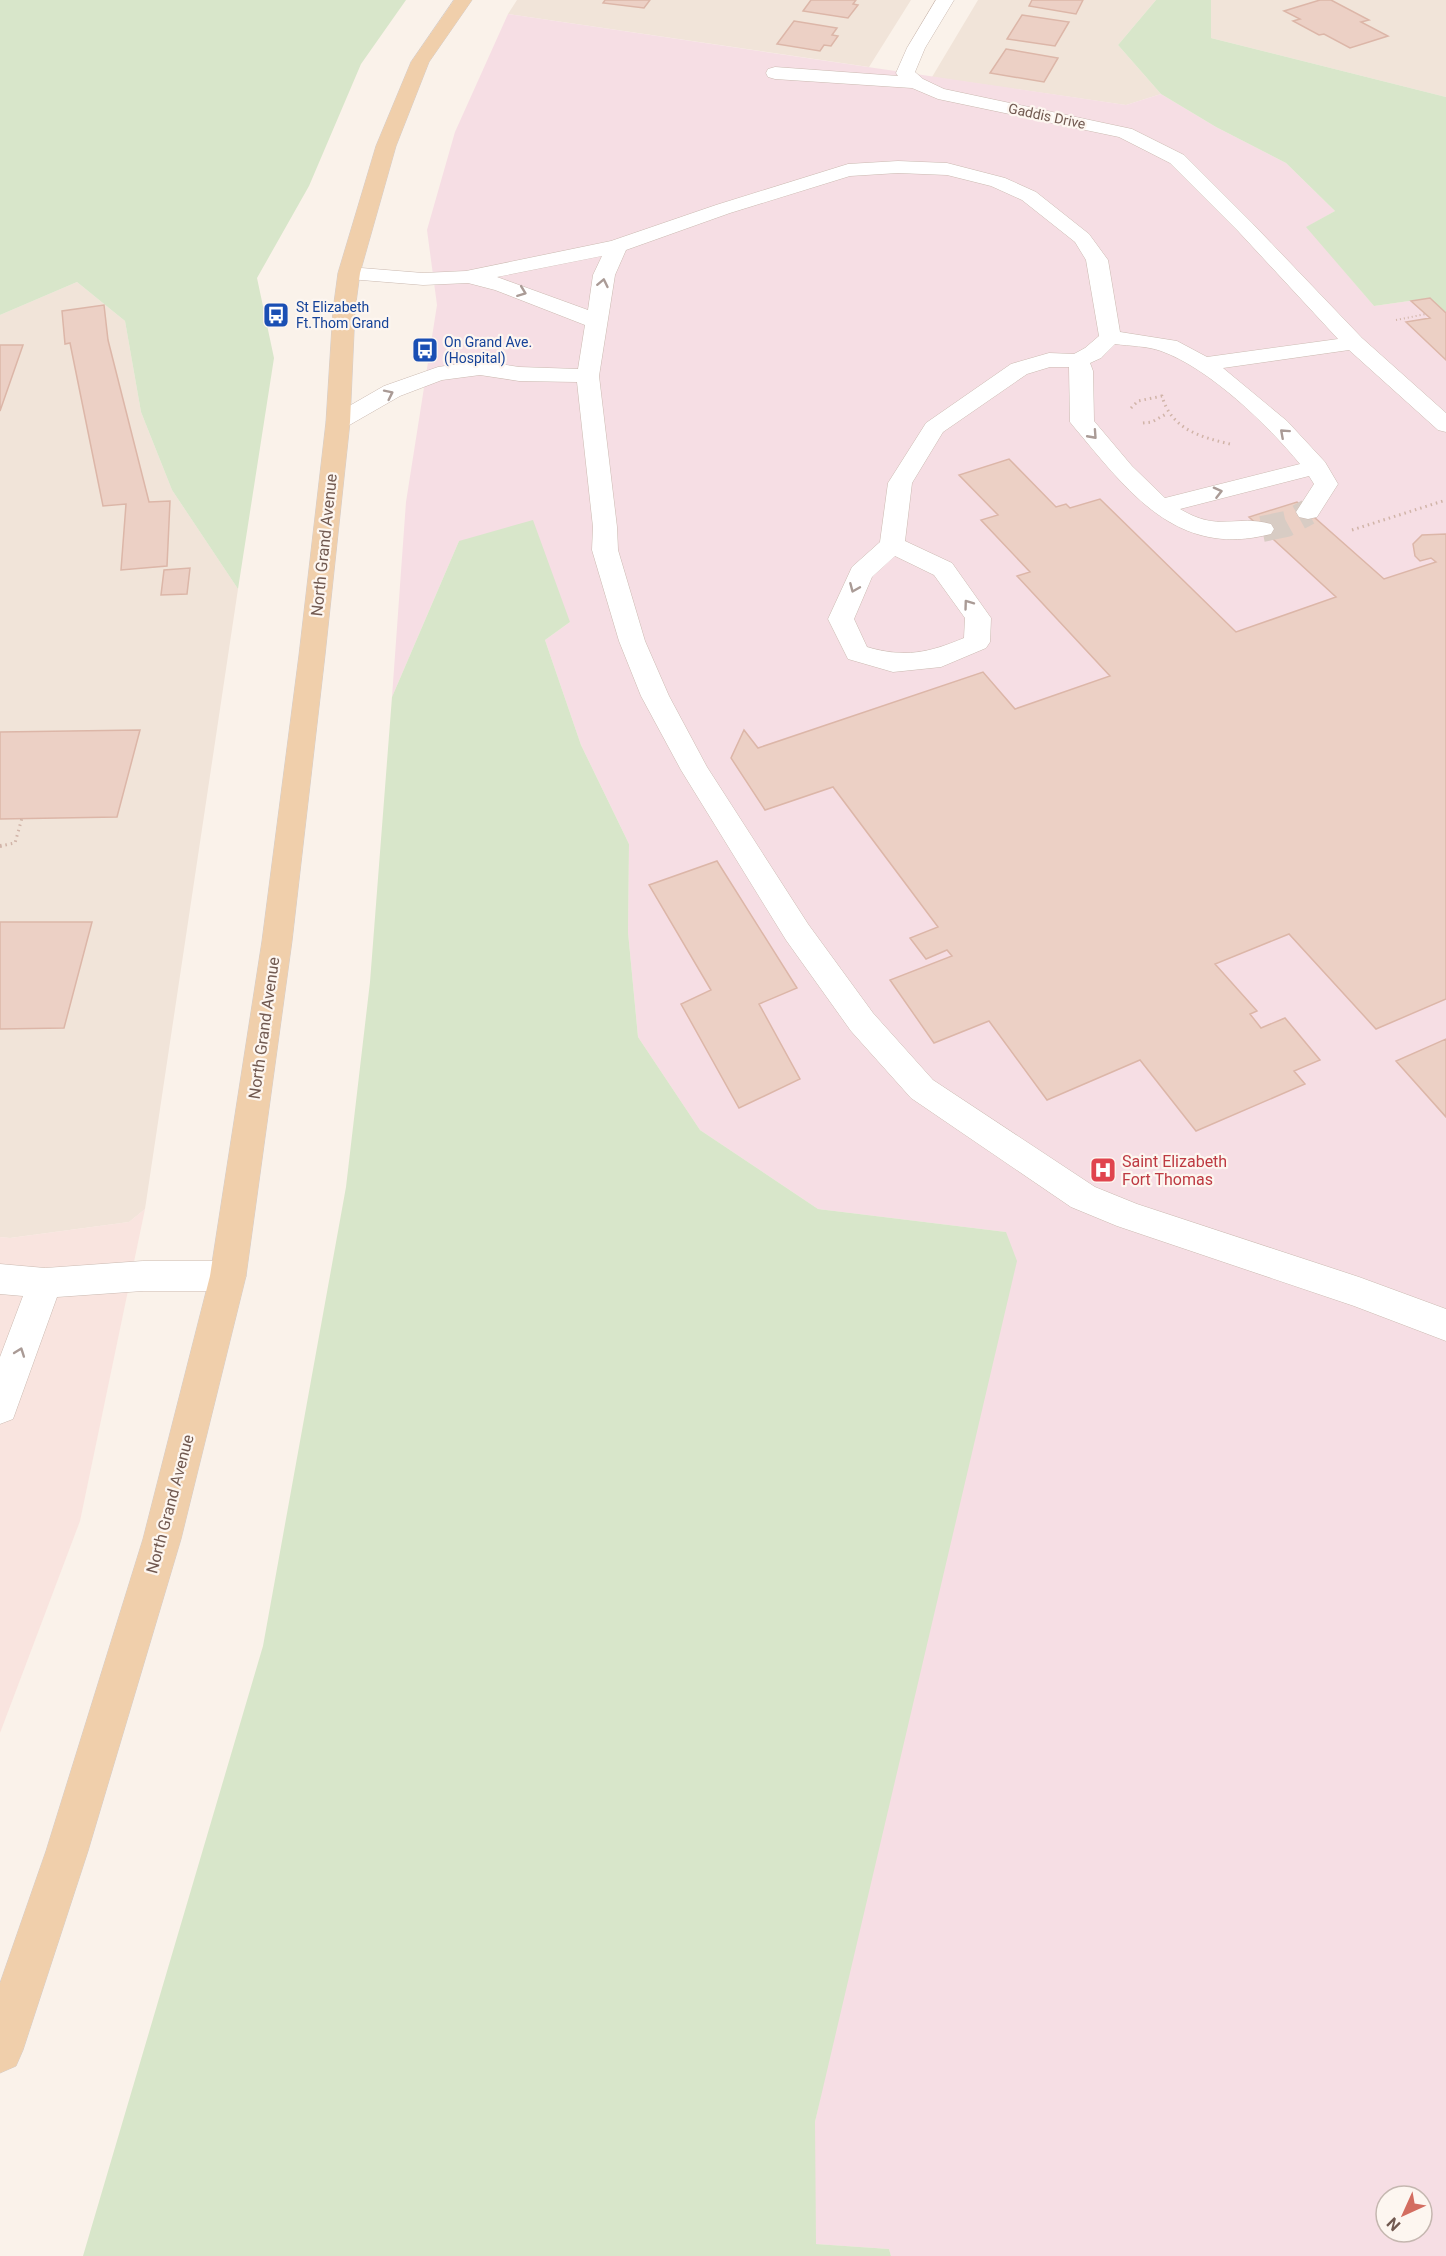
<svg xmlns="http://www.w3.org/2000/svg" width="1446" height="2256" font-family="Roboto,sans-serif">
<rect width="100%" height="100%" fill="#faf2ea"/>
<path fill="#f1e4d9" d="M 517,0 L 911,0 L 869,67 L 508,14 Z
M 978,0 L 1156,0 L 1118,45 L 1161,94 L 1126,105 L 932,77 Z
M 1211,0 L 1446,0 L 1446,97 L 1211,38 Z
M 77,282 L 125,321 L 141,412 L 172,490 L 238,589 L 145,1209 L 129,1222 L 10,1238 L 0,1237 L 0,315 Z"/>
<path fill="#f9e4df" d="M 145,1209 L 80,1521 L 0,1733 L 0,1237 L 10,1238 L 129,1222 Z"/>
<path fill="#f6dee4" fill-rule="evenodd" d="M 508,14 L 1126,105 L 1161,94 L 1216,127 L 1286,163 L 1335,211 L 1307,227 L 1374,306 L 1430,298 L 1446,313 L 1446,2256 L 891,2256 L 889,2249 L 815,2244 L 815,2122 L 1006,1232 L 818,1209 L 700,1130 L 638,1037 L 628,932 L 629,844 L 581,745 L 545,640 L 570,622 L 459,541 L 392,697 L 406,502 L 437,305 L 427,230 L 455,132 ZM 1386,2196 L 1422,2196 L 1422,2232 L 1386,2232 Z"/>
<path fill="#d8e6ca" d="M 0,0 L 406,0 L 361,64 L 309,186 L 257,278 L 274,358 L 238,589 L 172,490 L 141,412 L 125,321 L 77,282 L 0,315 Z
M 1156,0 L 1211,0 L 1211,38 L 1446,97 L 1446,313 L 1430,298 L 1374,306 L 1306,227 L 1335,211 L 1286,163 L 1216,127 L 1161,94 L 1118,45 Z
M 533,520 L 570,622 L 545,640 L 581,745 L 629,844 L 628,932 L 638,1037 L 700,1130 L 818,1209 L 1006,1232 L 1017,1261 L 815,2122 L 816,2244 L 889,2249 L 891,2256 L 83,2256 L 263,1646 L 346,1187 L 370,982 L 392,697 L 459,541 Z"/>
<path fill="#ecd0c5" stroke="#dcb6a8" stroke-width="1.5" d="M 605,0 L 650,0 L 644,8 L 603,3 Z
M 811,0 L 856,0 L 853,4 L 858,5 L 848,18 L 803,11 Z
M 1032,0 L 1083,0 L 1076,14 L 1029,6 Z
M 1320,0 L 1331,0 L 1369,20 L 1361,22 L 1388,36 L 1350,48 L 1324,34 L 1319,35 L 1293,21 L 1300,19 L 1284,11 Z
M 1022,15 L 1069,22 L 1055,46 L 1007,39 Z
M 794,21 L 837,28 L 832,35 L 838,36 L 831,46 L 824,45 L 820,51 L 777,44 Z
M 1006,49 L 1058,58 L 1044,82 L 990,73 Z
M 1430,298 L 1446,313 L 1446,360 L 1406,322 L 1430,318 L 1411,301 Z
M 104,305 L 108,340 L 149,502 L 170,501 L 167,566 L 121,570 L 126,504 L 103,506 L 70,343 L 65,344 L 62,311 Z
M 0,345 L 23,345 L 0,411 Z
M 1009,459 L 1056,507 L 1066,504 L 1070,508 L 1100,499 L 1236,632 L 1336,597 L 1249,517 L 1297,502 L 1384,579 L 1436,562 L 1431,558 L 1420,561 L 1415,556 L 1413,544 L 1422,535 L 1446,534 L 1446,999 L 1376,1029 L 1289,934 L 1215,964 L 1257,1011 L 1250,1014 L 1261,1028 L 1285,1018 L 1320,1060 L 1294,1071 L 1305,1084 L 1196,1131 L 1140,1060 L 1047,1100 L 989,1021 L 934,1043 L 890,980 L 952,956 L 947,950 L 926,959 L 910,938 L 938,927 L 833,787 L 765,810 L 731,758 L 744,730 L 758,748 L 983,672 L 1015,709 L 1110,676 L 1017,576 L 1030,572 L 981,520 L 998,515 L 959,475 Z
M 190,568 L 187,594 L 161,595 L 164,570 Z
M 140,730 L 117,817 L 0,819 L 0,732 Z
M 717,861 L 797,988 L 759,1004 L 800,1079 L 739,1108 L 681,1004 L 711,990 L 649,885 Z
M 0,922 L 92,922 L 64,1028 L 0,1029 Z
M 1446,1039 L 1446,1117 L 1396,1061 Z"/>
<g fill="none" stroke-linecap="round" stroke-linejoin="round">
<path stroke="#d8ccc4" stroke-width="26" stroke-dasharray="26 13" stroke-linecap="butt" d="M 1262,529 L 1286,524 L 1308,512"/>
<defs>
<path id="minor" d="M 936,0 L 954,0 L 925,48 L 915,72 L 923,79 L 944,89 L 1132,129 L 1184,155 L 1252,223 L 1362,338 L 1446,413 L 1446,432 L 1438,430 L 1349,350 L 1223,368 L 1287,421 L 1325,462 L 1338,484 L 1317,517 L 1308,519 L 1299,517 L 1296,512 L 1314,484 L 1309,476 L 1180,509 C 1220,533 1235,514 1271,524 L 1274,529 L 1271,534 C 1176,559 1128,491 1074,427 L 1070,422 L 1069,367 L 1050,367 L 1027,374 L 943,432 L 912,483 L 905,541 L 952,563 L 991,618 L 990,642 L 986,648 L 941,667 L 893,672 L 848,659 L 828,619 L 852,567 L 880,542 L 888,483 L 926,423 L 1011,364 L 1049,353 L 1074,354 L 1085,348 L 1099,336 L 1086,260 L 1075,242 L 1022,200 L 991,186 L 947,175 L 898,173 L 850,176 L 730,213 L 626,250 L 615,275 L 599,376 L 617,527 L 618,550 L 645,641 L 669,696 L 707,767 L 808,924 L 873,1013 L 933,1080 L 1095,1187 L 1137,1204 L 1359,1277 L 1446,1309 L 1446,1341 L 1354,1306 L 1117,1226 L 1071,1207 L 911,1098 L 851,1031 L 786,940 L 681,770 L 641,696 L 619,641 L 592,550 L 593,527 L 577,382 L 519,381 L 480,375 L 442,380 L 400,396 L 346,427 L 338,429 L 330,427 L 326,422 L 330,417 L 384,386 L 438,367 L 480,361 L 519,367 L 578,369 L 585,325 L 495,290 L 468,283 L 423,285 L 349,279 L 342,277 L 338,273 L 342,269 L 349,267 L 423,273 L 466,271 L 611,241 L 716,205 L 848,164 L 898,161 L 947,163 L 1005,178 L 1036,192 L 1089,234 L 1108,260 L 1120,332 L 1177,341 L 1207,357 L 1338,339 L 1238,231 L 1170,163 L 1119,137 L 938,99 L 912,88 L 775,79 L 768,77 L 766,73 L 768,69 L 775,67 L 898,76 L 896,73 L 907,48 ZM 602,256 L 593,275 L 588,310 L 497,277 ZM 1115,344 C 1130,346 1147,346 1161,351 C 1209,368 1268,425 1300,464 L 1165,498 L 1132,466 L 1094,421 L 1093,371 L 1090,363 L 1101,358 ZM 895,556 L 934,575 L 965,618 L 964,638 C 928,653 905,658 867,647 L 854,619 L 872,577 Z
M 143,1261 L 228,1261 L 240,1265 L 246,1276 L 240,1287 L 228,1291 L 143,1291 L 57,1297 L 13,1419 L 0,1424 L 0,1357 L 23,1296 L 0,1294 L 0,1264 L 45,1268 Z"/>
<path id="major" d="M 454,0 L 472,0 L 429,62 L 396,146 L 360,273 L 355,310 L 350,422 L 325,655 L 292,941 L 246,1276 L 181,1539 L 88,1851 L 23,2050 L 16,2066 L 0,2073 L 0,1983 L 46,1851 L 143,1539 L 210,1276 L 262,941 L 299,655 L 326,422 L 333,310 L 338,273 L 376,146 L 411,62 Z"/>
</defs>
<use href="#minor" stroke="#cbbab1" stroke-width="1"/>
<use href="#major" stroke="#d4cdca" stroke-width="1"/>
<path stroke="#d1b4a8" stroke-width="2" stroke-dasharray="1 3" stroke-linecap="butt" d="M 1396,320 L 1426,314"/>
<path stroke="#d1b4a8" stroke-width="3" stroke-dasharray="1.5 4" stroke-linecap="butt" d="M 1131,408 L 1138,401 L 1162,396 C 1171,429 1200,437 1230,444
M 1143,423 L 1152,422 L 1166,414
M 1352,530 L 1446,500
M 0,846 L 15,843 L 22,818"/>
<path stroke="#d1b4a8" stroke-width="4" stroke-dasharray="1.5 4.5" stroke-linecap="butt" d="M 0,846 L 6,845"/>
<use href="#minor" fill="#fff" fill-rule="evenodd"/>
<use href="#major" fill="#f0cfab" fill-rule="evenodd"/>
</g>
<defs><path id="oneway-chevron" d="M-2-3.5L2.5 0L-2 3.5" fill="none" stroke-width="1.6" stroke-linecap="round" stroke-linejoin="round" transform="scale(1.5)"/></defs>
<g stroke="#aa9b96">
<use href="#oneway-chevron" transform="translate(603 283) rotate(-78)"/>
<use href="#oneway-chevron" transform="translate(522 292) rotate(21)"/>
<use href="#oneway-chevron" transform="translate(389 394) rotate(-26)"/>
<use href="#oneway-chevron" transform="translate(1284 433) rotate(-138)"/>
<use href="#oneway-chevron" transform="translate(1093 435) rotate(48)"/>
<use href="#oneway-chevron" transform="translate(1218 492) rotate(-14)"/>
<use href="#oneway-chevron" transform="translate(854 588) rotate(113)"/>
<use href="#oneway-chevron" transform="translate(968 604) rotate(-126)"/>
<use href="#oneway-chevron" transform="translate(20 1352) rotate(-70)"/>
</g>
<defs>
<symbol id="bus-square" viewBox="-11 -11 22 22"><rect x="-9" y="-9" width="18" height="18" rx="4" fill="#1a4fb4" stroke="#fdf6f0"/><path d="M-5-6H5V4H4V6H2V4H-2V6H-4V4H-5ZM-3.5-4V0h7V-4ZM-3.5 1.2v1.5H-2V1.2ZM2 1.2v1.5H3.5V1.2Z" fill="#fff"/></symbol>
<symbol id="hospital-square" viewBox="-11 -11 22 22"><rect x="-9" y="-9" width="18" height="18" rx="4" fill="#e0444e" stroke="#fdf6f0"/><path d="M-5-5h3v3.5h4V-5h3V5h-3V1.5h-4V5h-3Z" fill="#fff"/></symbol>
</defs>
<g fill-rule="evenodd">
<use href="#bus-square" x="261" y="300" width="30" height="30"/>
<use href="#bus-square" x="410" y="335" width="30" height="30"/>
<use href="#hospital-square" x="1088" y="1155" width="30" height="30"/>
</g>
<g text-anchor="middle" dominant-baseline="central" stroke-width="4.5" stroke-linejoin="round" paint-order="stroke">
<g font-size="14" fill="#715950" stroke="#fdf6f0">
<text transform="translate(1047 116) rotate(12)">Gaddis Drive</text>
</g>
<g font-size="14" fill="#164399" stroke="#fdf6f0" text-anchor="start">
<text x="296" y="307">St Elizabeth<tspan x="296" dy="16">Ft.Thom Grand</tspan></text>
<text x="444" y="342">On Grand Ave.<tspan x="444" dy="16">(Hospital)</tspan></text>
</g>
<g font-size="16" fill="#715950" stroke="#fdf6f0">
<text transform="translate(324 545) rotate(-84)">North Grand Avenue</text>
<text transform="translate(264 1028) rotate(-82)">North Grand Avenue</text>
<text transform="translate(170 1504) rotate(-75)">North Grand Avenue</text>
</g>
<g font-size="16" fill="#be3a42" stroke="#fdf6f0" text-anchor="start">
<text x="1122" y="1161">Saint Elizabeth<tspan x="1122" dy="18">Fort Thomas</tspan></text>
</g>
</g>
<g transform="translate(1404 2214) rotate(225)"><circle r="28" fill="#fdf6f0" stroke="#c5b7b0" stroke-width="1.5"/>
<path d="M0-4.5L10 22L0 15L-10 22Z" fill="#d36d60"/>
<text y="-9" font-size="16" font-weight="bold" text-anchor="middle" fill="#715950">N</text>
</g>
</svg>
